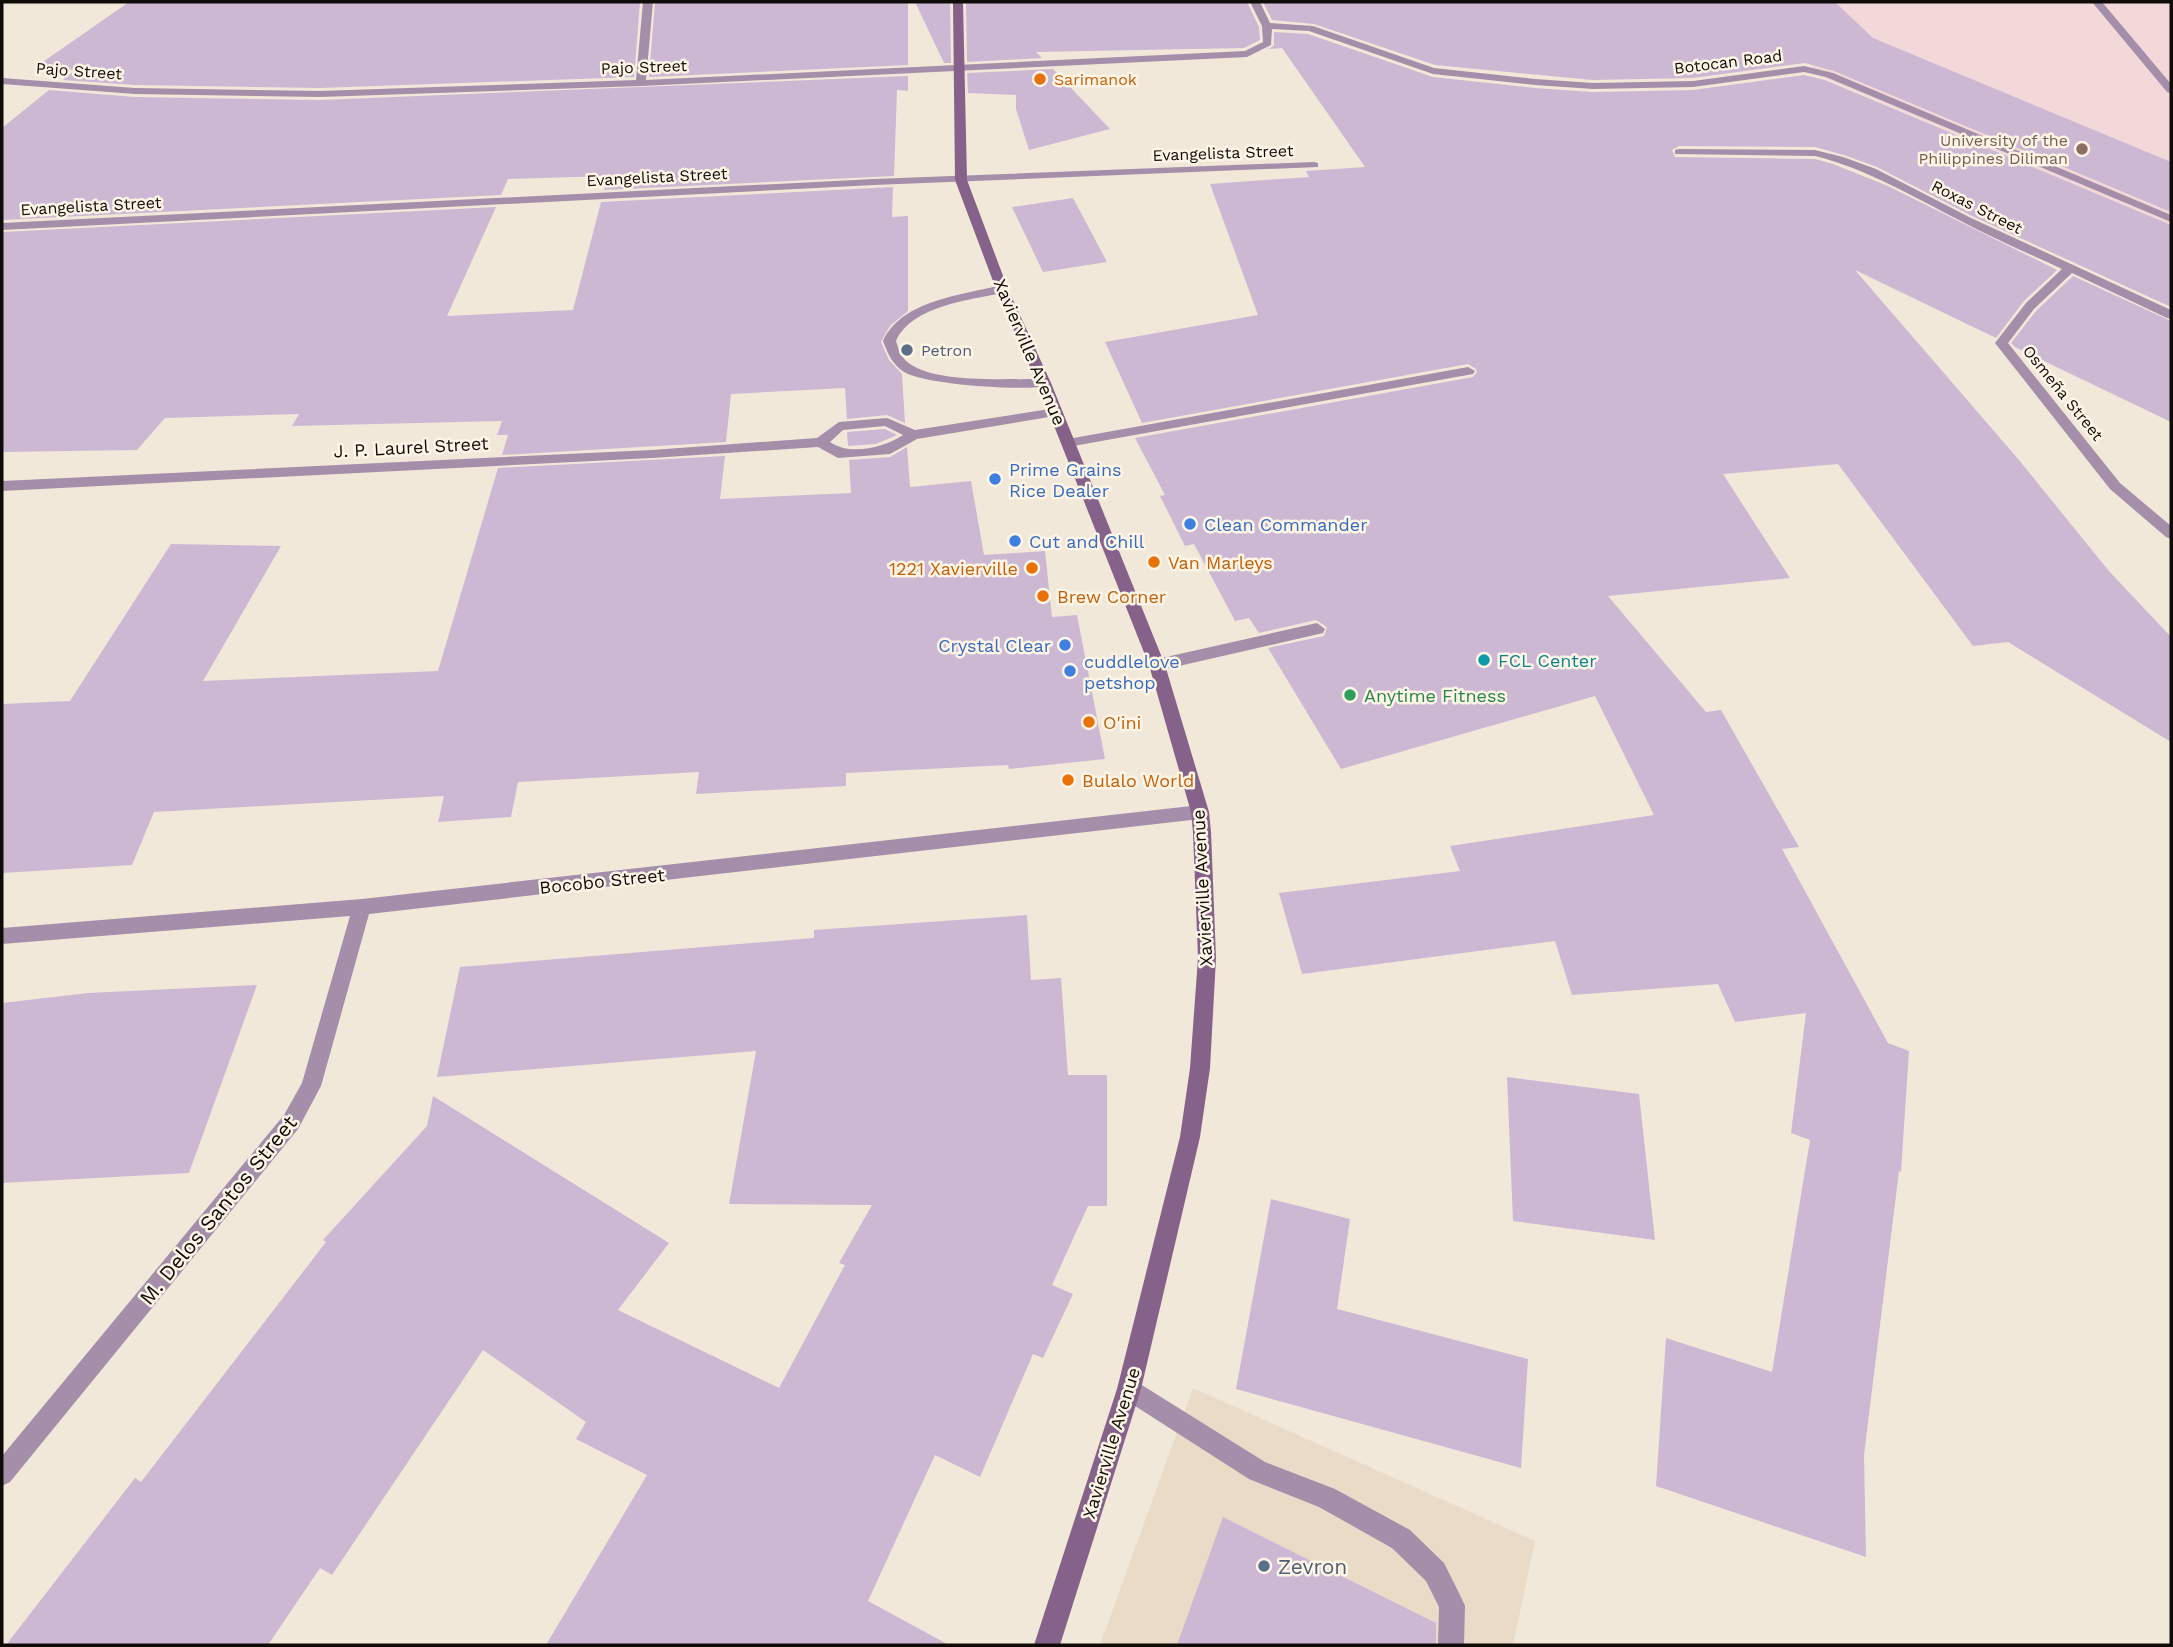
<svg xmlns="http://www.w3.org/2000/svg" width="2173" height="1647" font-family="'Work Sans',sans-serif">
<rect width="100%" height="100%" fill="#f1e8da"/>
<path fill="#e9dbc7" d="M 1193,1388 L 1535,1541 L 1513,1645 L 1100,1645 Z"/>
<path fill="#f3d8d9" d="M 1806,2 L 2171,2 L 2171,226 L 1812,73 Z"/>
<path fill="#cdb8d3" d="M 129,2 L 640,2 L 634,77 L 320,88 L 135,85 L 63,80 L 75,70 L 37,66 Z
M 655,2 L 908,2 L 908,65 L 649,77 Z
M 915,2 L 950,2 L 951,63 L 944,63 Z
M 966,2 L 1247,2 L 1259,27 L 1260,40 L 1244,48 L 1036,52 L 1042,58 L 967,62 Z
M 1263,2 L 1835,2 L 1873,38 L 2171,162 L 2171,212 L 1834,71 L 1805,63 L 1693,78 L 1593,80 L 1435,65 L 1314,24 L 1272,20 Z
M 1274,32 L 1308,34 L 1433,77 L 1535,88 L 1593,92 L 1693,90 L 1804,75 L 1825,80 L 2171,225 L 2171,307 L 1972,216 L 1877,167 L 1844,155 L 1815,147 L 1679,146 L 1672,150 L 1675,157 L 1815,159 L 1833,164 L 1888,186 L 2057,270 L 2024,301 L 1996,338 L 1855,270 L 2019,460 L 2108,570 L 2171,637 L 2171,742 L 2008,642 L 1973,646 L 1838,464 L 1723,474 L 1790,578 L 1608,596 L 1706,712 L 1721,710 L 1799,847 L 1782,849 L 1888,1043 L 1909,1051 L 1901,1172 L 1899,1171 L 1864,1455 L 1866,1557 L 1656,1486 L 1666,1338 L 1772,1372 L 1810,1140 L 1791,1133 L 1806,1013 L 1735,1022 L 1718,984 L 1572,995 L 1555,941 L 1302,974 L 1279,893 L 1460,871 L 1450,846 L 1654,815 L 1595,696 L 1341,769 L 1268,648 L 1324,636 L 1327,627 L 1316,620 L 1259,633 L 1249,618 L 1235,621 L 1194,544 L 1185,546 L 1160,496 L 1165,495 L 1135,438 L 1473,377 L 1477,372 L 1476,369 L 1468,364 L 1142,423 L 1105,342 L 1258,315 L 1210,184 L 1309,177 L 1306,171 L 1365,167 L 1282,48 L 1269,49 L 1274,45 Z
M 1053,69 L 1110,129 L 1029,150 L 1016,109 L 1016,95 L 968,93 L 967,73 Z
M 908,76 L 908,91 L 897,90 L 894,176 L 604,190 L 608,176 L 508,179 L 501,195 L 2,220 L 2,128 L 49,90 L 135,97 L 320,100 Z
M 893,187 L 892,217 L 908,216 L 908,311 L 890,326 L 881,342 L 889,360 L 902,374 L 905,423 L 887,415 L 847,419 L 845,388 L 731,394 L 726,442 L 502,455 L 508,435 L 497,435 L 502,421 L 292,426 L 299,414 L 165,418 L 137,450 L 2,452 L 2,232 L 496,207 L 447,316 L 573,310 L 601,202 Z
M 1073,198 L 1107,262 L 1043,272 L 1012,207 Z
M 2073,276 L 2171,321 L 2171,422 L 2015,347 L 2011,343 L 2036,311 Z
M 885,429 L 897,435 L 876,444 L 848,446 L 847,432 Z
M 907,447 L 910,487 L 971,481 L 984,555 L 1045,551 L 1052,617 L 1077,615 L 1105,759 L 1009,769 L 1008,765 L 846,773 L 846,786 L 696,794 L 699,772 L 518,782 L 511,817 L 438,822 L 444,796 L 154,812 L 132,865 L 2,873 L 2,704 L 70,701 L 171,544 L 281,546 L 203,681 L 438,671 L 498,468 L 725,456 L 720,499 L 851,493 L 849,460 L 890,457 Z
M 1027,915 L 1031,980 L 1061,978 L 1068,1075 L 1107,1075 L 1107,1206 L 1088,1206 L 1052,1285 L 1073,1294 L 1043,1358 L 1033,1354 L 980,1477 L 935,1455 L 868,1601 L 949,1645 L 546,1645 L 647,1475 L 576,1439 L 586,1422 L 483,1350 L 332,1575 L 320,1568 L 268,1645 L 6,1645 L 135,1478 L 141,1482 L 326,1242 L 323,1240 L 427,1126 L 433,1096 L 669,1243 L 618,1310 L 779,1388 L 845,1265 L 839,1263 L 872,1205 L 729,1204 L 756,1051 L 437,1077 L 460,967 L 814,938 L 814,930 Z
M 257,985 L 189,1173 L 2,1183 L 2,1003 L 88,993 Z
M 1507,1077 L 1639,1094 L 1655,1240 L 1513,1221 Z
M 1271,1199 L 1350,1219 L 1337,1309 L 1528,1359 L 1521,1468 L 1236,1389 Z
M 1223,1517 L 1436,1623 L 1436,1645 L 1177,1645 Z"/>
<g fill="none" stroke-linecap="round" stroke-linejoin="round">
<path fill="#a58ea9" fill-rule="evenodd" d="M 1002,285 L 1006,286 L 1006,292 C 972,300 912,305 896,341 C 898,346 899,352 902,356 C 922,386 1011,378 1044,379 L 1049,380 L 1049,386 C 1023,391 926,385 904,372 C 892,364 888,354 883,341 C 902,300 962,295 1002,285 Z
M 1468,367 L 1475,371 L 1473,374 L 1068,447 L 1061,443 L 1068,439 Z
M 1317,623 L 1325,629 L 1323,633 L 1157,671 L 1149,665 L 1157,659 Z
M 1129,1377 L 1265,1462 L 1335,1489 L 1410,1530 L 1444,1563 L 1461,1597 L 1465,1606 L 1464,1645 L 1438,1645 L 1439,1607 L 1426,1581 L 1392,1548 L 1319,1507 L 1249,1479 L 1121,1397 L 1117,1389 L 1121,1381 Z"/>
<path fill="#a58ea9" fill-rule="evenodd" d="M 643,2 L 653,2 L 646,80 L 1245,51 L 1263,42 L 1262,26 L 1250,2 L 1260,2 L 1270,23 L 1313,26 L 1434,68 L 1535,79 L 1593,83 L 1693,81 L 1804,66 L 1833,73 L 2171,215 L 2171,222 L 1826,77 L 1804,72 L 1693,87 L 1593,89 L 1535,85 L 1433,74 L 1309,31 L 1272,29 L 1271,45 L 1247,57 L 641,86 L 320,97 L 135,94 L 2,84 L 2,78 L 135,88 L 320,91 L 636,80 Z
M 2092,2 L 2102,2 L 2171,84 L 2171,93 L 2167,92 Z
M 1679,149 L 1815,150 L 1843,157 L 1876,169 L 1971,218 L 2171,310 L 2171,319 L 2167,318 L 2072,273 L 2034,309 L 2008,343 L 2120,483 L 2171,526 L 2171,539 L 2166,537 L 2110,489 L 1995,343 L 2026,303 L 2062,269 C 2028,253 1992,238 1959,220 C 1912,196 1867,169 1815,156 L 1675,154 L 1675,150 Z
M 1314,162 L 1318,163 L 1318,167 L 874,185 L 2,230 L 2,223 L 874,179 Z
M 1056,408 L 1061,409 L 1061,415 L 917,439 L 890,454 L 838,458 L 818,447 L 652,458 L 2,491 L 2,481 L 652,450 L 817,438 L 839,422 L 887,418 L 915,430 ZM 885,426 L 903,435 C 883,448 850,456 830,442 L 843,430 Z
M 1200,805 L 1206,807 L 1209,812 L 1206,817 L 1200,819 L 369,914 L 321,1086 L 298,1129 L 10,1482 L 2,1486 L 2,1456 L 284,1115 L 302,1083 L 350,916 L 2,944 L 2,928 L 362,899 Z"/>
<path fill="#846289" fill-rule="evenodd" d="M 953,2 L 963,2 L 967,180 L 1008,289 L 1051,383 L 1165,665 L 1209,812 L 1211,832 L 1216,958 L 1210,1068 L 1200,1137 L 1141,1389 L 1060,1645 L 1034,1645 L 1117,1389 L 1180,1137 L 1190,1068 L 1198,958 L 1193,832 L 1191,812 L 1149,665 L 1037,383 L 996,289 L 955,180 Z"/>
</g>
<g fill="#e8710a" stroke="#fef5e7" stroke-width="2.5">
<circle cx="1040" cy="79" r="7"/>
<circle cx="1154" cy="562" r="7"/>
<circle cx="1032" cy="568" r="7"/>
<circle cx="1043" cy="596" r="7"/>
<circle cx="1089" cy="722" r="7"/>
<circle cx="1068" cy="780" r="7"/>
</g>
<circle fill="#8d6e63" stroke="#fef5e7" stroke-width="2.5" cx="2082" cy="149" r="7"/>
<g fill="#5c6f8a" stroke="#fef5e7" stroke-width="2.5">
<circle cx="907" cy="350" r="7"/>
<circle cx="1264" cy="1566" r="7"/>
</g>
<g fill="#3f7fe0" stroke="#fef5e7" stroke-width="2.5">
<circle cx="995" cy="479" r="7"/>
<circle cx="1190" cy="524" r="7"/>
<circle cx="1015" cy="541" r="7"/>
<circle cx="1065" cy="645" r="7"/>
<circle cx="1070" cy="671" r="7"/>
</g>
<circle fill="#0f9aa8" stroke="#fef5e7" stroke-width="2.5" cx="1484" cy="660" r="7"/>
<circle fill="#2e9e5b" stroke="#fef5e7" stroke-width="2.5" cx="1350" cy="695" r="7"/>
<g text-anchor="middle" dominant-baseline="central" stroke-width="5" stroke-linejoin="round" paint-order="stroke">
<g font-size="16" fill="#0f0c08" stroke="#fef5e7">
<text transform="translate(1728 62) rotate(-7)">Botocan Road</text>
<text transform="translate(644 67) rotate(-2)">Pajo Street</text>
<text transform="translate(79 71) rotate(4)">Pajo Street</text>
<text transform="translate(1223 153) rotate(-2)">Evangelista Street</text>
<text transform="translate(657 177) rotate(-3)">Evangelista Street</text>
<text transform="translate(91 206) rotate(-3)">Evangelista Street</text>
<text transform="translate(1977 207) rotate(27)">Roxas Street</text>
<text transform="translate(2063 393) rotate(51)">Osmeña Street</text>
</g>
<g font-size="16" fill="#c56008" stroke="#fef5e7" text-anchor="start">
<text x="1054" y="79">Sarimanok</text>
</g>
<g font-size="16" fill="#785e54" stroke="#fef5e7" text-anchor="end">
<text x="2068" y="140">University of the<tspan x="2068" dy="18">Philippines Diliman</tspan></text>
</g>
<g font-size="16" fill="#4e5e75" stroke="#fef5e7" text-anchor="start">
<text x="921" y="350">Petron</text>
</g>
<g font-size="18" fill="#0f0c08" stroke="#fef5e7">
<text transform="translate(1030 352) rotate(67)">Xavierville Avenue</text>
<text transform="translate(411 447) rotate(-3)">J. P. Laurel Street</text>
<text transform="translate(602 881) rotate(-6)">Bocobo Street</text>
<text transform="translate(1202 888) rotate(-93)">Xavierville Avenue</text>
<text transform="translate(1111 1443) rotate(-73)">Xavierville Avenue</text>
</g>
<g font-size="18" fill="#366cbe" stroke="#fef5e7" text-anchor="start">
<text x="1009" y="469">Prime Grains<tspan x="1009" dy="21">Rice Dealer</tspan></text>
<text x="1204" y="524">Clean Commander</text>
<text x="1029" y="541">Cut and Chill</text>
<text x="1051" y="645" text-anchor="end">Crystal Clear</text>
<text x="1084" y="661">cuddlelove<tspan x="1084" dy="21">petshop</tspan></text>
</g>
<g font-size="18" fill="#c56008" stroke="#fef5e7" text-anchor="start">
<text x="1168" y="562">Van Marleys</text>
<text x="1018" y="568" text-anchor="end">1221 Xavierville</text>
<text x="1057" y="596">Brew Corner</text>
<text x="1103" y="722">O'ini</text>
<text x="1082" y="780">Bulalo World</text>
</g>
<g font-size="18" fill="#0d838f" stroke="#fef5e7" text-anchor="start">
<text x="1498" y="660">FCL Center</text>
</g>
<g font-size="18" fill="#27864d" stroke="#fef5e7" text-anchor="start">
<text x="1364" y="695">Anytime Fitness</text>
</g>
<g font-size="21" fill="#0f0c08" stroke="#fef5e7">
<text transform="translate(218 1210) rotate(-51)">M. Delos Santos Street</text>
</g>
<g font-size="21" fill="#4e5e75" stroke="#fef5e7" text-anchor="start">
<text x="1278" y="1566">Zevron</text>
</g>
</g>
<rect width="2173" height="1647" fill="none" stroke="#0f0c08" stroke-width="7"/>
</svg>
